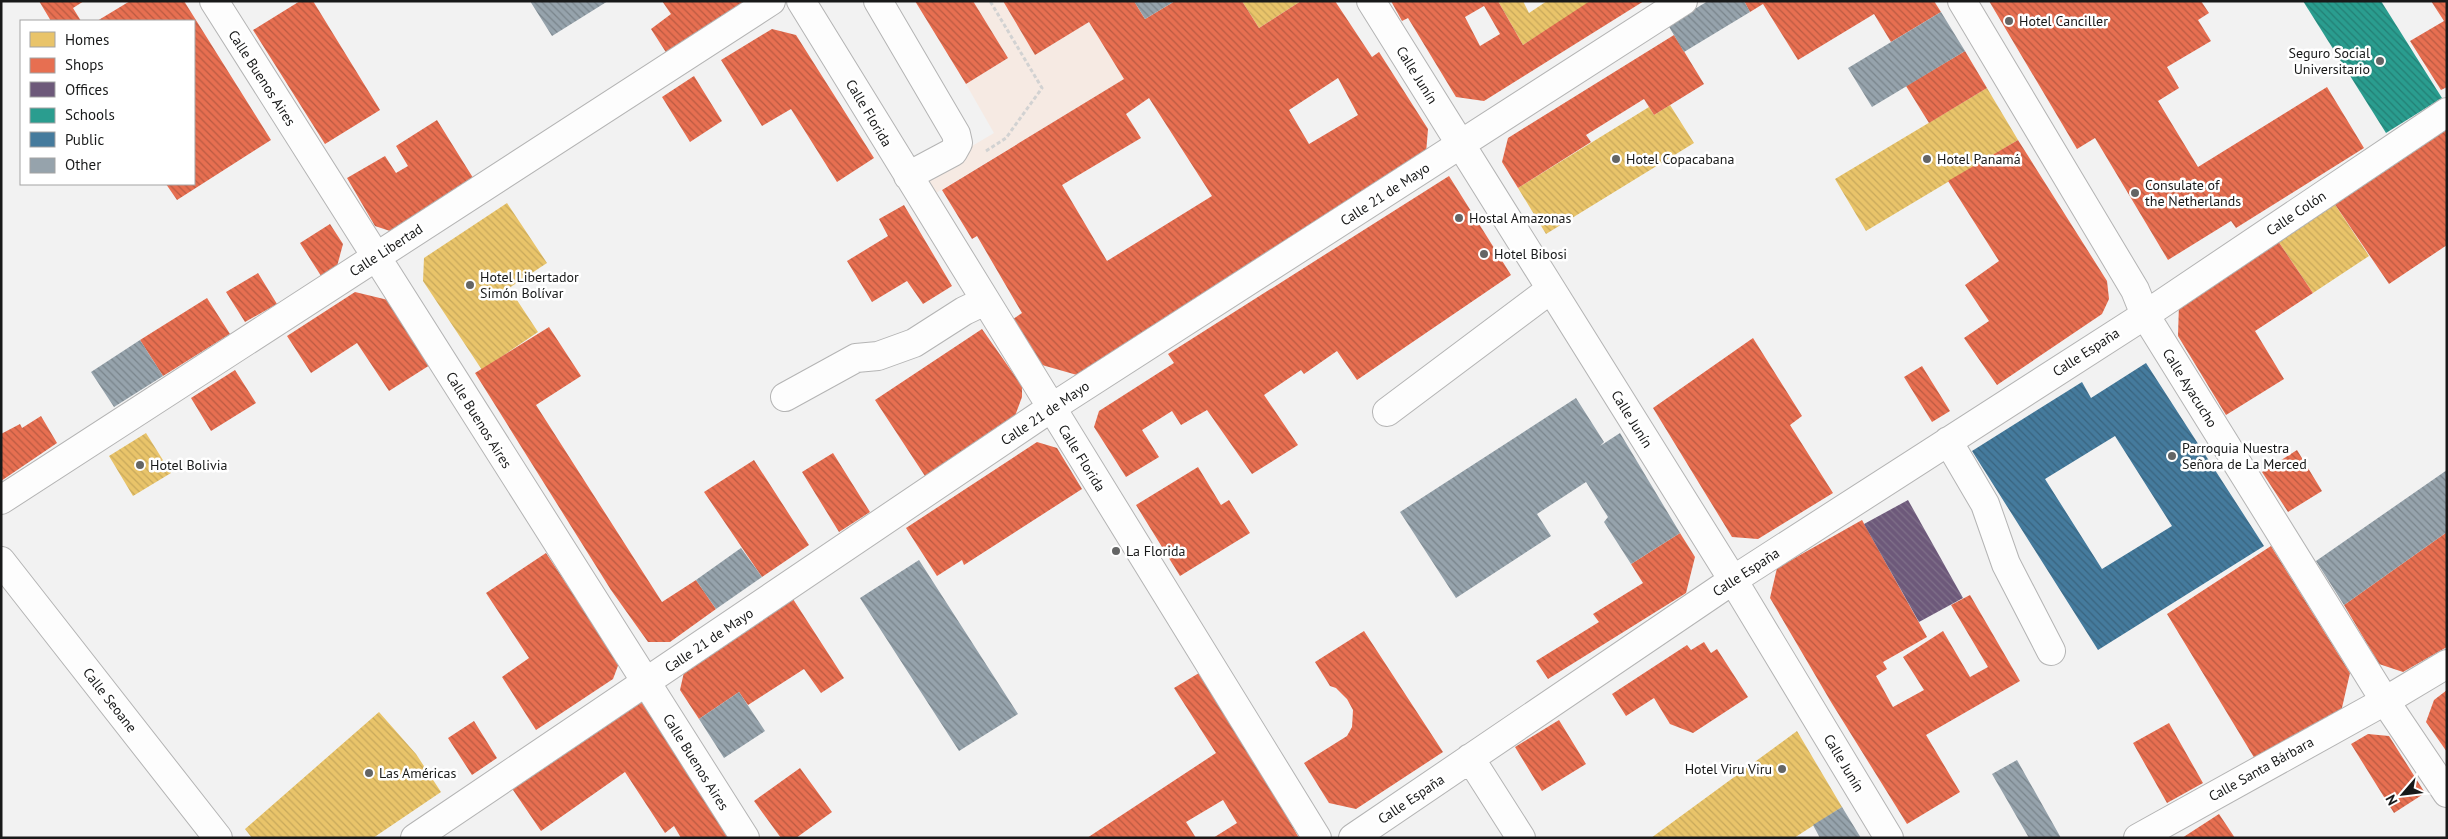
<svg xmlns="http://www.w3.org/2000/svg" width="2448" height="839" font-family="'PT Sans',sans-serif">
<defs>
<pattern id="homes-back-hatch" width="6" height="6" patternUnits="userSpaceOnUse" patternTransform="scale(1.25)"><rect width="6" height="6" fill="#e9c46a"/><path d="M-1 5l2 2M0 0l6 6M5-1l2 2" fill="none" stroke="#c7a85b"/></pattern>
<pattern id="shops-back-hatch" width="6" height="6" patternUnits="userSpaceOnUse" patternTransform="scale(1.25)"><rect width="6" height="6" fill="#e76f51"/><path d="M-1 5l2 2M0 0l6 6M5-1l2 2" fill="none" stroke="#ba5a42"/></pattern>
<pattern id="offices-back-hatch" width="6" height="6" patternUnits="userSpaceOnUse" patternTransform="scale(1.25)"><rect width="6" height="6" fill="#6d597a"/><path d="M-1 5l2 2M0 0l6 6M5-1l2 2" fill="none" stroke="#80718a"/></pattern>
<pattern id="schools-back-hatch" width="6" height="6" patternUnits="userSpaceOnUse" patternTransform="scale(1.25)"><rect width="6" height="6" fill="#2a9d8f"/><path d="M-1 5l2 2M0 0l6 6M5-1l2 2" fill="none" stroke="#237f74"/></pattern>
<pattern id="public-back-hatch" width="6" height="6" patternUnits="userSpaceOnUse" patternTransform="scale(1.25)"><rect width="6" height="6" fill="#457b9d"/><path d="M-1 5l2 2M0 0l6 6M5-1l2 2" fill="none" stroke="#39647f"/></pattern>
<pattern id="building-back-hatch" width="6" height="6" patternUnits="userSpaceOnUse" patternTransform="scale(1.25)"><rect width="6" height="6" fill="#96a3ac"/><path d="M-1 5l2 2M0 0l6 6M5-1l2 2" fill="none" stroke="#79848b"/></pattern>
</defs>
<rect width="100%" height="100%" fill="#f2f2f2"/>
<path fill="#f6eae3" d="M 973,1 L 1003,1 L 1035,55 L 1089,22 L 1124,79 L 936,193 L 925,174 L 994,133 L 966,84 L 1008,58 Z"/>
<path fill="url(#homes-back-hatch)" d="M 1242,1 L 1301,1 L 1259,28 Z
M 1498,1 L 1523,1 L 1529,13 L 1547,1 L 1593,1 L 1523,45 Z
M 1987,88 L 2018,140 L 1866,231 L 1835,179 Z
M 1670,105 L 1694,143 L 1546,234 L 1518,188 L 1649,107 L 1654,115 Z
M 2332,200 L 2369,256 L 2313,293 L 2276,238 Z
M 507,203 L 547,263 L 509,288 L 538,332 L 482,370 L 423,281 L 424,258 Z
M 146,433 L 171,473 L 133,496 L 109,456 Z
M 379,712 L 416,754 L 441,792 L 373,838 L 252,838 L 245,829 Z
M 1797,731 L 1842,807 L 1794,838 L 1651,838 Z"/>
<path fill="url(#shops-back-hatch)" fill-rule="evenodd" d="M 39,1 L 84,1 L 73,8 L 81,21 L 51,21 Z
M 130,1 L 184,1 L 271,140 L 177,200 L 166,184 L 194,184 L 194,21 L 97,21 Z
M 300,1 L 313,1 L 380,110 L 325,144 L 253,30 Z
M 662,1 L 750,1 L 669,57 L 651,29 L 671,14 Z
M 915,1 L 973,1 L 1008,58 L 966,84 Z
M 1003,1 L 1134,1 L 1145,19 L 1175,1 L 1242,1 L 1259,28 L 1301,1 L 1335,1 L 1372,57 L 1379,52 L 1428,129 L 1426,153 L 1209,293 L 1077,375 L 1042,365 L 1013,319 L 1022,313 L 977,236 L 972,239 L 942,190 L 1124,79 L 1089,22 L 1035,55 ZM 1338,78 L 1358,115 L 1309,144 L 1289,110 ZM 1149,98 L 1212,196 L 1107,261 L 1062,185 L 1141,138 L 1126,114 Z
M 1391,1 L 1498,1 L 1523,45 L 1590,1 L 1644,1 L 1484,101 L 1456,97 L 1408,18 L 1402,21 ZM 1484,6 L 1500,34 L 1480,46 L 1465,17 Z
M 1744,1 L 1934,1 L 1941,12 L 1891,42 L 1874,14 L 1798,60 L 1763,4 L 1750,12 Z
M 1989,1 L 2201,1 L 2209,13 L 2198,20 L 2211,41 L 2167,67 L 2179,88 L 2158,101 L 2198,167 L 2327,87 L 2364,148 L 2236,228 L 2231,221 L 2168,260 L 2095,138 L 2077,149 Z
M 2431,1 L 2447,1 L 2447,87 L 2441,90 L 2410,41 L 2444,21 Z
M 772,29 L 796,35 L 874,158 L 837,182 L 791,109 L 762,126 L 721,60 Z
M 1674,35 L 1704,84 L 1654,115 L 1644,99 L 1586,135 L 1591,142 L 1518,188 L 1502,162 L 1508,138 Z
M 1965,51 L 1987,88 L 1929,123 L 1906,86 Z
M 694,76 L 722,121 L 690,142 L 662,97 Z
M 437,120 L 475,181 L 393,232 L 375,226 L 347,178 L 385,156 L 396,173 L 408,166 L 396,146 Z
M 2447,124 L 2447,245 L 2389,284 L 2332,200 Z
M 2018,140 L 2107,281 L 2109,299 L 2102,314 L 1997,385 L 1964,338 L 1989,321 L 1965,285 L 1999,261 L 1948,181 Z
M 1449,176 L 1511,275 L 1357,380 L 1337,351 L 1304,374 L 1301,370 L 1264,395 L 1298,445 L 1252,474 L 1207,410 L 1181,425 L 1172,411 L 1142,430 L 1159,457 L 1126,477 L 1094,427 L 1099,411 L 1174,363 L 1168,354 Z
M 904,205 L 952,286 L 923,304 L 907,281 L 872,302 L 847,261 L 888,236 L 879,219 Z
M 330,224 L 343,244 L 336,270 L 323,279 L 300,243 Z
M 2276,238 L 2313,293 L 2255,331 L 2284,379 L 2226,415 L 2178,336 L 2179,303 Z
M 258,273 L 277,304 L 245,322 L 226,292 Z
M 355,292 L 388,300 L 430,365 L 389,391 L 357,343 L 311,373 L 287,336 Z
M 207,298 L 230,334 L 163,376 L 140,340 Z
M 549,327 L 581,376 L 536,405 L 662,602 L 696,580 L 716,609 L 670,642 L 648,642 L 611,590 L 475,373 Z
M 982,329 L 1022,386 L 1022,397 L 1015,416 L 925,476 L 875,400 Z
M 1753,338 L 1802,416 L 1790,425 L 1833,493 L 1758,539 L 1732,537 L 1653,408 Z
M 1922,366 L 1950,411 L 1932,422 L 1904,377 Z
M 235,370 L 256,403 L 211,431 L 191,398 Z
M 41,416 L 57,443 L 1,481 L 1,434 L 20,424 L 22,428 Z
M 1037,442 L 1057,448 L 1082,489 L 964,565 L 962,560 L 937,576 L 906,528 Z
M 2297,450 L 2322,491 L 2288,512 L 2262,472 Z
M 833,453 L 870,512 L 839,532 L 802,472 Z
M 754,460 L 809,545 L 762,577 L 704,492 Z
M 1198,467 L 1221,505 L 1229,500 L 1250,533 L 1180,576 L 1136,505 Z
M 1862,520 L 1927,637 L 1883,662 L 1887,669 L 1876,676 L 1893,707 L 1924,690 L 1903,657 L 1943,631 L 1970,677 L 1988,667 L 1951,605 L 1970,595 L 2020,681 L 1926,735 L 1960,792 L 1907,824 L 1831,702 L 1770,598 L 1777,568 Z
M 2447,532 L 2447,647 L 2403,672 L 2379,664 L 2344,605 Z
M 1680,533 L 1695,557 L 1686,593 L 1548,679 L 1536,661 L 1599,622 L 1593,614 L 1643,583 L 1631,564 Z
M 2271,546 L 2350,673 L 2341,712 L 2255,759 L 2167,614 Z
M 546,553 L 619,663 L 613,679 L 536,730 L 502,677 L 529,658 L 486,593 Z
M 793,599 L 844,678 L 821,693 L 804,669 L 748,705 L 739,692 L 699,719 L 680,690 L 684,672 Z
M 1364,631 L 1443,752 L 1356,809 L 1329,803 L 1304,763 L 1347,736 L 1352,727 L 1353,710 L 1347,699 L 1336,688 L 1330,686 L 1315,662 Z
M 1704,642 L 1711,653 L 1717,649 L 1748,697 L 1693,733 L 1670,724 L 1654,698 L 1626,716 L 1612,694 L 1687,645 L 1691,650 Z
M 1204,670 L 1299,838 L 1213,838 L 1237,823 L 1223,800 L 1186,822 L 1196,838 L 1087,838 L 1216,753 L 1174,688 Z
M 2447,690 L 2447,752 L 2426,722 L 2434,700 Z
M 640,703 L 650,704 L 732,838 L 681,838 L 674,826 L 665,833 L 625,772 L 541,831 L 511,787 Z
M 1559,720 L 1586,764 L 1542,791 L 1515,747 Z
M 474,721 L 497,758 L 472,775 L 448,738 Z
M 2169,723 L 2203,783 L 2167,803 L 2133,743 Z
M 2368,734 L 2389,736 L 2425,793 L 2394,813 L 2351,744 Z
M 800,768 L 832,812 L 796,838 L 781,838 L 754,801 Z
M 2219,814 L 2235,838 L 2182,838 Z"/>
<path fill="url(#offices-back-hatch)" d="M 1908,500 L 1963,598 L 1919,622 L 1864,524 Z"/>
<path fill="url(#schools-back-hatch)" d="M 2303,1 L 2381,1 L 2442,98 L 2386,133 Z"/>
<path fill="url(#public-back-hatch)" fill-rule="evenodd" d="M 2146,363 L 2264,546 L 2098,650 L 1972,451 L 2082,382 L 2091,398 ZM 2115,436 L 2172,526 L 2102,569 L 2045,479 Z"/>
<path fill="url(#building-back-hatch)" d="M 530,1 L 608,1 L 552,36 Z
M 1134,1 L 1175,1 L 1145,19 Z
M 1708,1 L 1744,1 L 1750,12 L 1684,52 L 1668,25 Z
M 1941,12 L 1965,51 L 1872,107 L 1848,68 Z
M 140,340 L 163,376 L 114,407 L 91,372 Z
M 1576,398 L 1604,442 L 1600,446 L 1620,433 L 1680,533 L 1631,564 L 1604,522 L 1608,517 L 1586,482 L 1537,514 L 1551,536 L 1456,598 L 1400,512 Z
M 2447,470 L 2447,532 L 2344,605 L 2316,561 Z
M 741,548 L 762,577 L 716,609 L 696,580 Z
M 919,560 L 1018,714 L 959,751 L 860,598 Z
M 739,692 L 765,731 L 724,758 L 699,719 Z
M 2017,760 L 2061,838 L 2029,838 L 1992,774 Z
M 1842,807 L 1861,838 L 1820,838 L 1813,825 Z"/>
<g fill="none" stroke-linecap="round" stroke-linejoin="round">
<defs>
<path id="minor" d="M 214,1 L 745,838
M 801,1 L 1317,838
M 878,1 L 956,134 L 958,143 L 953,152 L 908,176
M 1371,1 L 1733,580 L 1889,838
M 1962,1 L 2135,290 L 2145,315 L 2385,701 L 2447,793
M 785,397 L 856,358 L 878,356 L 914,343 L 964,311 L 985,301
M 1387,412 L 1551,289
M 1948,441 L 1985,504 L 2006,564 L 2051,651
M 1,500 L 771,1
M 1,561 L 218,838
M 1470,758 L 1521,838
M 415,838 L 1051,408 L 1683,1
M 1353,838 L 1733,580 L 2145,315 L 2447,112
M 2138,838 L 2385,701 L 2447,664"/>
</defs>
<use href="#minor" stroke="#b4b4b4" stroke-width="30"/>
<path stroke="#d2d2d2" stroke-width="3" stroke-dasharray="4 2.5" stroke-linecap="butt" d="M 986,151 L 1006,138 L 1042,88 L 990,1"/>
<use href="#minor" stroke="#fdfdfd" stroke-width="28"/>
</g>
<g fill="#646565" stroke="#fff" stroke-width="2">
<circle cx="2009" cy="21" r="5"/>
<circle cx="2380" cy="61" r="5"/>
<circle cx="1616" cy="159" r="5"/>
<circle cx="1927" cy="159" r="5"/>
<circle cx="2135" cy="193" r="5"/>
<circle cx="1459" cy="218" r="5"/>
<circle cx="1484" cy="254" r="5"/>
<circle cx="470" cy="285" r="5"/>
<circle cx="2172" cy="456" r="5"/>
<circle cx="140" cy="465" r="5"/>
<circle cx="1116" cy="551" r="5"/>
<circle cx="1782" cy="769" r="5"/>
<circle cx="369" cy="773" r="5"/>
</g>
<g text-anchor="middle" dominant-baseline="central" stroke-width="5" stroke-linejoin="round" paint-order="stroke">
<g font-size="14" fill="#181919" stroke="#fff" text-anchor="start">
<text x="2019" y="21">Hotel Canciller</text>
<text x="2370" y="53" text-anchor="end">Seguro Social<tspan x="2370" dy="16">Universitario</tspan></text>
<text x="1626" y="159">Hotel Copacabana</text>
<text x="1937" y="159">Hotel Panamá</text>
<text x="2145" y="185">Consulate of<tspan x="2145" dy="16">the Netherlands</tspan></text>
<text x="1469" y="218">Hostal Amazonas</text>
<text x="1494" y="254">Hotel Bibosi</text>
<text x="480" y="277">Hotel Libertador<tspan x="480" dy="16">Simón Bolívar</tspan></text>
<text x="2182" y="448">Parroquia Nuestra<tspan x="2182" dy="16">Señora de La Merced</tspan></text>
<text x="150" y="465">Hotel Bolivia</text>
<text x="1126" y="551">La Florida</text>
<text x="1772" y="769" text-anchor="end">Hotel Viru Viru</text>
<text x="379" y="773">Las Américas</text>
</g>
<g font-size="14" fill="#181919" stroke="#fff">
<text transform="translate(1417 75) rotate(58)">Calle Junín</text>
<text transform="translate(262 78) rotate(57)">Calle Buenos Aires</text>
<text transform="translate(869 113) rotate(59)">Calle Florida</text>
<text transform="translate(1385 194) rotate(-33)">Calle 21 de Mayo</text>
<text transform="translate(2296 213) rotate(-34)">Calle Colón</text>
<text transform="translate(386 250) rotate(-33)">Calle Libertad</text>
<text transform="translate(2086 352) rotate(-33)">Calle España</text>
<text transform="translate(2190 388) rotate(58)">Calle Ayacucho</text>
<text transform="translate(1045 413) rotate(-34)">Calle 21 de Mayo</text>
<text transform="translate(1632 419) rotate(58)">Calle Junín</text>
<text transform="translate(479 420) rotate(58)">Calle Buenos Aires</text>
<text transform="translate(1082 458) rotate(58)">Calle Florida</text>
<text transform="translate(1746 572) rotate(-33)">Calle España</text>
<text transform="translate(709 640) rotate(-34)">Calle 21 de Mayo</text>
<text transform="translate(110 700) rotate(52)">Calle Seoane</text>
<text transform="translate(696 762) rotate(58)">Calle Buenos Aires</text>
<text transform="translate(1844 763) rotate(59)">Calle Junín</text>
<text transform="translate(2261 769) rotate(-29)">Calle Santa Bárbara</text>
<text transform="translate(1411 799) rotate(-34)">Calle España</text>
</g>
</g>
<rect width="2448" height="839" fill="none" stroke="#181919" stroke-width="5"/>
<rect x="20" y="20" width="175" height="165" fill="#ffffff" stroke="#a3a3a3"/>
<rect x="30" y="32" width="25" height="15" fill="#e9c46a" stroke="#a3a3a3"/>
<text x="65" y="45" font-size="15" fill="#181919">Homes</text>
<rect x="30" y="58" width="25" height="15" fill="#e76f51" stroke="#a3a3a3"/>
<text x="65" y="70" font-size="15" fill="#181919">Shops</text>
<rect x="30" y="82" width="25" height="15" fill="#6d597a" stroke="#a3a3a3"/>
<text x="65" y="95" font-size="15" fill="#181919">Offices</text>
<rect x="30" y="108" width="25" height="15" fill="#2a9d8f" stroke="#a3a3a3"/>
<text x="65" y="120" font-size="15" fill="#181919">Schools</text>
<rect x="30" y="132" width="25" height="15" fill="#457b9d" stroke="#a3a3a3"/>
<text x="65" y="145" font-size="15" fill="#181919">Public</text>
<rect x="30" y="158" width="25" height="15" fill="#96a3ac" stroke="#a3a3a3"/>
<text x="65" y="170" font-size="15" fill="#181919">Other</text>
<g transform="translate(2403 794) rotate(242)" stroke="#ffffff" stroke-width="4" paint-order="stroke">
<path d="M0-4L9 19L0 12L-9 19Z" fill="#181919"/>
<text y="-8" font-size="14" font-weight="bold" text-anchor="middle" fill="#181919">N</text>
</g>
</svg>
